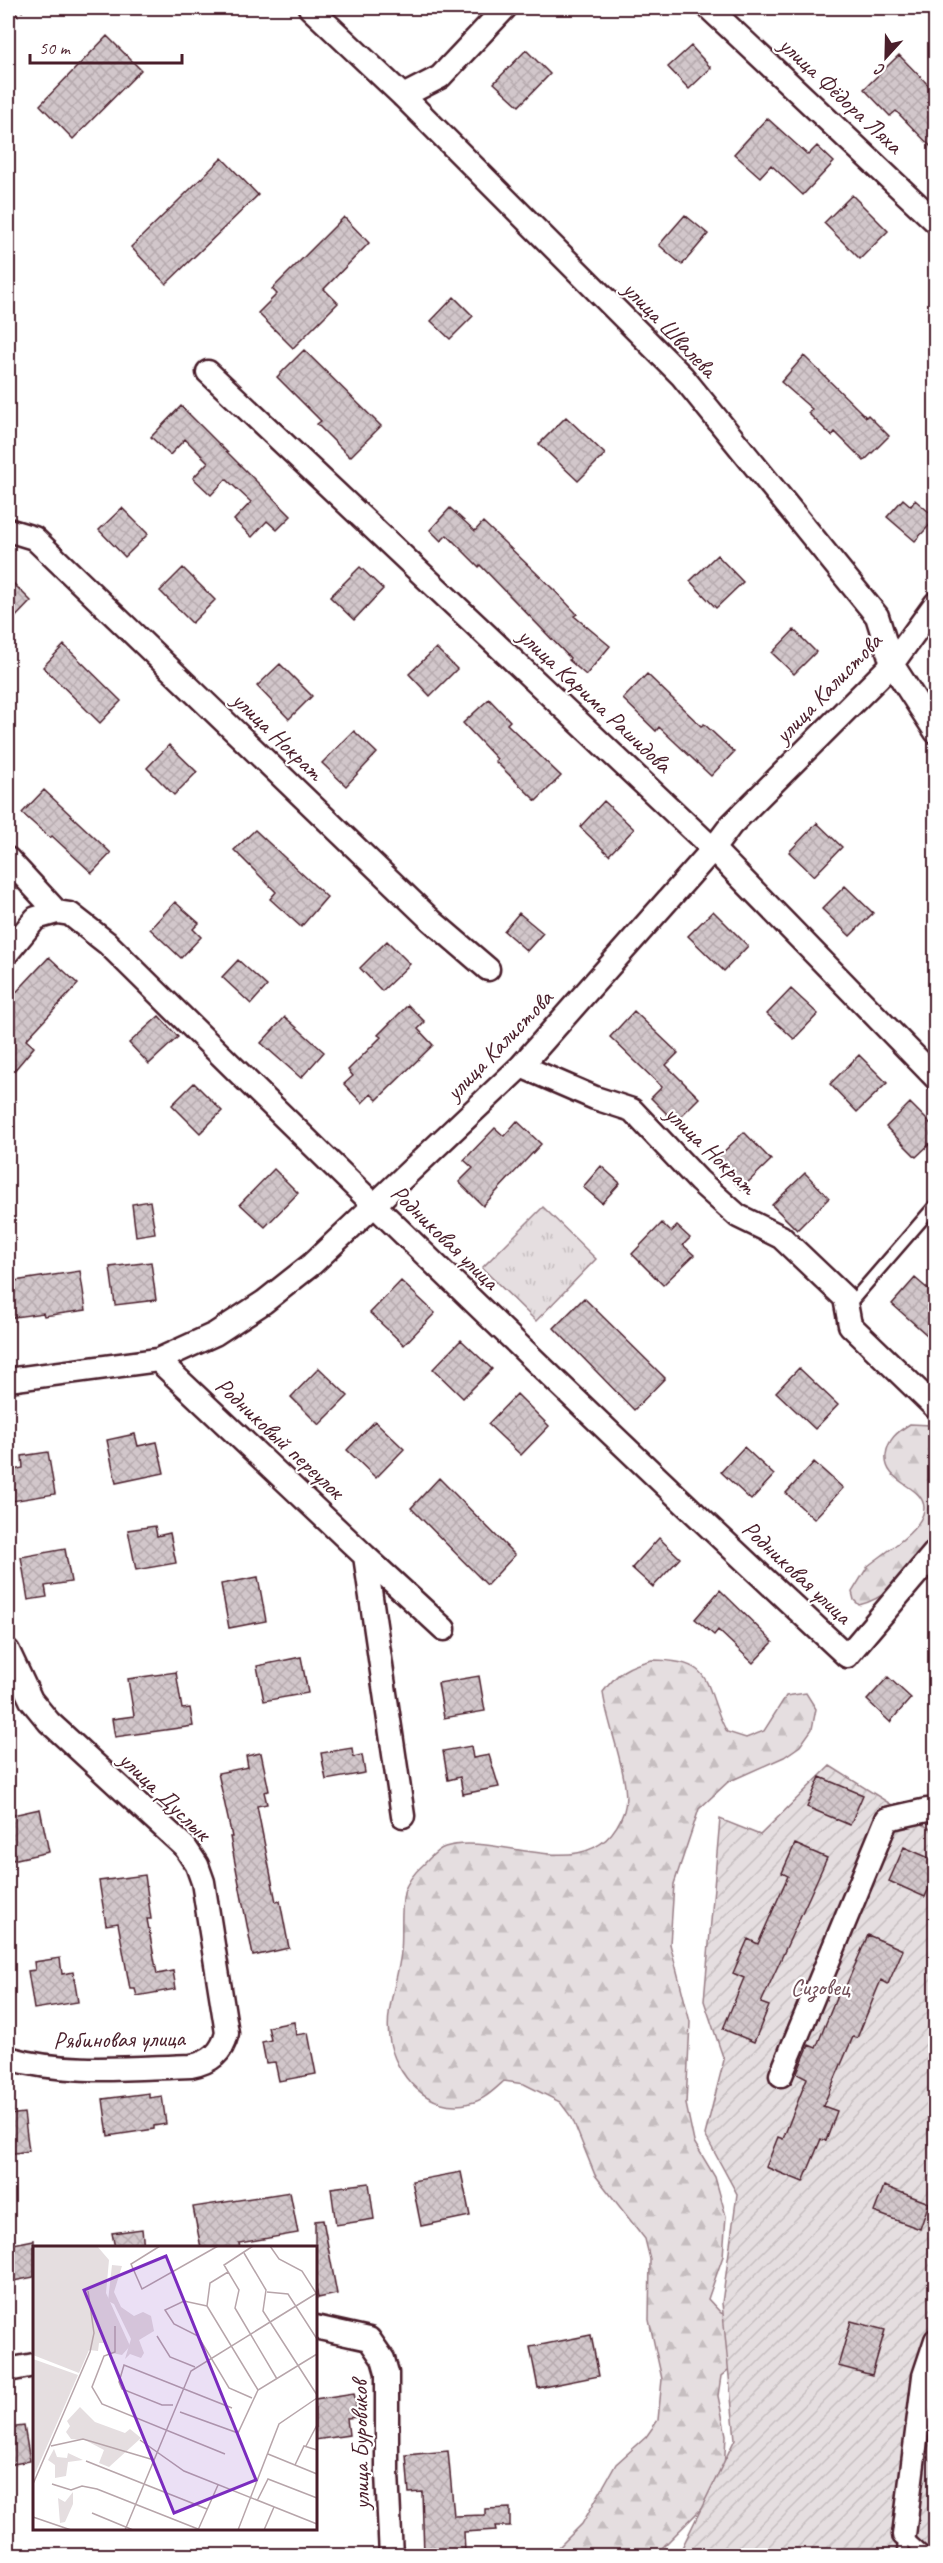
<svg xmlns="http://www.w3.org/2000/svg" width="943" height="2563" font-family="Caveat,sans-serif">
<defs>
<pattern id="grass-tufts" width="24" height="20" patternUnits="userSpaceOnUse" patternTransform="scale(1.5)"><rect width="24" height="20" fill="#e5dee0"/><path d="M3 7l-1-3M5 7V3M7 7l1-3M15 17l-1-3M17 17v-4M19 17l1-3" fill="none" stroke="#c6bec0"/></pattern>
<pattern id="forest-firs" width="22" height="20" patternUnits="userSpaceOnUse" patternTransform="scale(1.5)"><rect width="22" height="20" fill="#e5dee0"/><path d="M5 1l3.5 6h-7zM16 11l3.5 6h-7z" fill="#c6bec0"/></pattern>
<pattern id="garden-furrows" width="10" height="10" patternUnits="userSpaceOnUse" patternTransform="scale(1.5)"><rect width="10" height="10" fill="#e5dee0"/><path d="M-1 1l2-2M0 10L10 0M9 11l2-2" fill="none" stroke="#c6bec0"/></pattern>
<pattern id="building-cross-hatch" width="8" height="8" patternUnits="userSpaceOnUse" patternTransform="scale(1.5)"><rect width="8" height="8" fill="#d2c7cb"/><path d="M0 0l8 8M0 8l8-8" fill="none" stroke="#b6aaae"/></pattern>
</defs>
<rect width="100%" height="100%" fill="#fff"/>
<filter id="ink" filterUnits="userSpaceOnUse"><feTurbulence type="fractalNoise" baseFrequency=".0167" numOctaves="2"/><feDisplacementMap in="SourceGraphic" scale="12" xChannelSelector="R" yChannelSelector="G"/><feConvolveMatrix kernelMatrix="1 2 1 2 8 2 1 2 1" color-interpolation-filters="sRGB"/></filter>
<g filter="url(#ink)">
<path fill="url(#grass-tufts)" stroke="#987e86" stroke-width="1.5" d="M 543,1207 L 596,1259 L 536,1321 L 482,1268 Z"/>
<path fill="url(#forest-firs)" stroke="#987e86" stroke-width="1.5" d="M 910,1424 L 931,1425 L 936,1429 L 935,1547 C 913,1568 890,1598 859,1605 L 854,1600 L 852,1592 L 868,1566 C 884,1553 924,1529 924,1508 C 924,1485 883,1484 886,1455 C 888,1439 897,1432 910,1424 Z
M 652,1660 C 718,1660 702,1686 727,1732 L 746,1738 L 764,1731 L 786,1696 L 806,1693 L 816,1709 L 812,1729 L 800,1746 L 784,1757 L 728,1782 L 699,1809 L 674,1884 L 670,1944 L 690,2022 L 686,2104 L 694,2142 L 715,2177 L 726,2216 L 723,2256 L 708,2299 L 721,2313 L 740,2318 L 752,2350 L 721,2376 L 718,2396 L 726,2435 L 724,2471 L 704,2506 L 655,2555 L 551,2555 L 582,2524 L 616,2464 L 646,2437 L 658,2420 L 662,2379 L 649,2320 L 650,2259 L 645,2239 L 595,2175 L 572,2118 L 560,2102 L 524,2084 L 504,2081 C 494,2090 484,2100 470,2103 C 429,2114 394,2075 389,2037 C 385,2009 398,1981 401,1952 C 403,1933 400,1912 404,1893 C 407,1881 415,1872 424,1864 C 430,1858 437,1849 445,1847 C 499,1830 595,1893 624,1811 C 633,1785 606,1722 603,1692 C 618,1672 627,1666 652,1660 Z"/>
<path fill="url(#garden-furrows)" stroke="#987e86" stroke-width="1.5" d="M 830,1766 L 935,1832 L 935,1930 L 930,1944 L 936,1946 L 935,2555 L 678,2556 L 735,2439 L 722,2303 L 737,2194 L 705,2135 L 724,2060 L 704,2001 L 720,1819 L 760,1835 Z"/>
<path fill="url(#building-cross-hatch)" stroke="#4a1f2b" stroke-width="1.5" d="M 107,36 L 141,70 L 73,139 L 40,105 Z
M 691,46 L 711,68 L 689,89 L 668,67 Z
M 526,50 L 550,74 L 519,106 L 494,83 Z
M 899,55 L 936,93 L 936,152 L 896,111 L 890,116 L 864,89 Z
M 767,118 L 808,155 L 817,146 L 834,162 L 803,195 L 771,165 L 760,177 L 734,154 Z
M 222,158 L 258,195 L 166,284 L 131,247 Z
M 852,195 L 888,231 L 860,259 L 824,223 Z
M 685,215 L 708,234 L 682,265 L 659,245 Z
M 344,217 L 369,243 L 324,289 L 338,303 L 293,348 L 258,313 L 277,294 L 272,289 Z
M 454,297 L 473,316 L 450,339 L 431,321 Z
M 304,350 L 381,426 L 350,457 L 317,424 L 321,421 L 277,377 Z
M 804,356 L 866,417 L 868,415 L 889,436 L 864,461 L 835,432 L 832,436 L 808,413 L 812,409 L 781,382 Z
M 181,406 L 291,516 L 277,530 L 267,521 L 252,537 L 234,520 L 251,502 L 226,479 L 211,495 L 193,478 L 208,462 L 185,439 L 170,455 L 151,437 Z
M 566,417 L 605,454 L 578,481 L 539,444 Z
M 903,499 L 911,506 L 915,500 L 936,518 L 915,541 L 887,517 Z
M 122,508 L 148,534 L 125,557 L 99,530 Z
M 450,508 L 475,531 L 483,522 L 554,590 L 577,614 L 574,616 L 610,646 L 586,675 L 569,660 L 570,658 L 480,565 L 479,567 L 447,535 L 441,541 L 430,530 Z
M 717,555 L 743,582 L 716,608 L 690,581 Z
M 360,567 L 383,589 L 354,620 L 330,597 Z
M 183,568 L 215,600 L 192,623 L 160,591 Z
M 8,578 L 31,601 L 8,625 Z
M 794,630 L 816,652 L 794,674 L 772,653 Z
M 64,645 L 121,701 L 100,723 L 43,667 Z
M 436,648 L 457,669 L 430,696 L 409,674 Z
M 280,664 L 312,696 L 289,719 L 257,686 Z
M 647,674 L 701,726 L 704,724 L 734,752 L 711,776 L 659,727 L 656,731 L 623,699 Z
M 489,699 L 510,721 L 507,724 L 561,776 L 536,801 L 495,761 L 497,759 L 463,723 Z
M 354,731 L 377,753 L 346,786 L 322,763 Z
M 169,745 L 197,772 L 174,795 L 147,768 Z
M 44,790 L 111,853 L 92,873 L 52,836 L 50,838 L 22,813 Z
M 604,801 L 634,829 L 609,855 L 580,827 Z
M 817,823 L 842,847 L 814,876 L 789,852 Z
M 255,830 L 327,897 L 301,927 L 270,899 L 276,892 L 234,850 Z
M 845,886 L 873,913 L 850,936 L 822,909 Z
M 175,902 L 199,923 L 193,929 L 201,937 L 181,958 L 150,929 Z
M 713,911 L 748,946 L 724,971 L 688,936 Z
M 519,913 L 543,933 L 527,951 L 504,931 Z
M 387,941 L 410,964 L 382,991 L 360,968 Z
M 49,957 L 78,984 L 26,1040 L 34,1047 L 8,1078 L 8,1001 Z
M 238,960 L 267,986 L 251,1004 L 222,977 Z
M 791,989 L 818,1014 L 794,1039 L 767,1014 Z
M 408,1005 L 425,1022 L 418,1029 L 433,1045 L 377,1100 L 371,1094 L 362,1103 L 344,1084 L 353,1076 L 348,1070 L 381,1037 L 378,1035 Z
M 634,1011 L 678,1053 L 666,1065 L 699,1098 L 675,1122 L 651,1098 L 662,1087 L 610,1037 Z
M 159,1016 L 178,1037 L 149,1064 L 129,1043 Z
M 285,1017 L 324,1052 L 301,1078 L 261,1043 Z
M 859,1055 L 887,1083 L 857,1112 L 830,1084 Z
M 194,1083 L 222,1111 L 200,1133 L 172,1105 Z
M 910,1103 L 936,1129 L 936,1138 L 916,1157 L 886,1127 Z
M 517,1121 L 541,1144 L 483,1206 L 459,1182 L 473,1168 L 464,1160 L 495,1128 L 504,1136 Z
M 744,1132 L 771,1160 L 741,1189 L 714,1161 Z
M 601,1166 L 620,1183 L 602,1203 L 583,1187 Z
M 274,1169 L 298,1193 L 265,1227 L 240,1204 Z
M 805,1173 L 829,1198 L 797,1230 L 772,1205 Z
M 150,1201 L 155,1233 L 136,1236 L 132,1204 Z
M 662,1223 L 671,1232 L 677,1226 L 690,1238 L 683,1245 L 694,1255 L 663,1285 L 632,1254 Z
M 151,1262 L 156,1300 L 115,1305 L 110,1267 Z
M 80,1271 L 86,1310 L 44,1316 L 43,1313 L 8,1318 L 8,1282 Z
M 915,1278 L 936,1296 L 936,1326 L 927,1335 L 892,1304 Z
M 401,1281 L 435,1313 L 404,1345 L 370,1313 Z
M 584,1298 L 665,1378 L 634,1410 L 554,1328 Z
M 461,1340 L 492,1369 L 463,1398 L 433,1369 Z
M 319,1368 L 348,1396 L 319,1425 L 291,1397 Z
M 799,1368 L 838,1405 L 815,1429 L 776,1392 Z
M 517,1394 L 549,1426 L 521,1455 L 488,1424 Z
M 375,1421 L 404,1449 L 376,1478 L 347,1450 Z
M 135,1434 L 138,1446 L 157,1442 L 164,1473 L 116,1483 L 107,1440 Z
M 744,1447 L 774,1475 L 751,1500 L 721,1472 Z
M 48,1452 L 55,1494 L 12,1501 L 8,1471 L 23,1468 L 22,1456 Z
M 814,1462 L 843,1488 L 814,1519 L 786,1493 Z
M 439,1478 L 515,1555 L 487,1585 L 411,1508 Z
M 155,1526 L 157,1536 L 170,1533 L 176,1563 L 136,1570 L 128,1530 Z
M 659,1538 L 680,1558 L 653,1587 L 632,1568 Z
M 65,1549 L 71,1582 L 45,1586 L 47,1597 L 28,1600 L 21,1557 Z
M 258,1577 L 266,1621 L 229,1628 L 221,1584 Z
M 720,1590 L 773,1642 L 753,1663 L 718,1630 L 714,1635 L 695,1619 Z
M 301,1657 L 308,1693 L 264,1701 L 257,1666 Z
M 176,1672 L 182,1709 L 190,1708 L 193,1726 L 115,1737 L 112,1719 L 134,1716 L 128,1679 Z
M 479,1676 L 485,1711 L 444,1718 L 438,1683 Z
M 888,1677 L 911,1698 L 890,1722 L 867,1700 Z
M 471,1746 L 473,1758 L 489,1755 L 499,1787 L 463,1794 L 460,1777 L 448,1780 L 443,1751 Z
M 352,1748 L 353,1757 L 362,1755 L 365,1773 L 326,1780 L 321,1753 Z
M 261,1753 L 269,1791 L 264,1792 L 267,1804 L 257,1806 L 276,1902 L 280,1901 L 289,1948 L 253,1956 L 230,1837 L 232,1837 L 218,1773 L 248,1767 L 246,1756 Z
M 820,1777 L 863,1795 L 850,1825 L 807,1807 Z
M 40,1809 L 49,1852 L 12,1860 L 9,1848 L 8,1849 L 8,1816 Z
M 795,1844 L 827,1858 L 761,2003 L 769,2006 L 754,2042 L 723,2029 L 744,1978 L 733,1973 L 748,1939 L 758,1944 L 788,1876 L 782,1873 Z
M 904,1847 L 936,1861 L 936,1872 L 925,1897 L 889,1881 Z
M 145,1875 L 151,1919 L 147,1919 L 157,1974 L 173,1971 L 176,1989 L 137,1996 L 135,1989 L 130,1989 L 118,1923 L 106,1925 L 99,1881 Z
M 868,1935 L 903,1950 L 888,1984 L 881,1980 L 857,2038 L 853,2037 L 823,2106 L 837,2111 L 826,2141 L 821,2139 L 803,2182 L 766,2167 L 778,2137 L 783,2139 L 807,2078 L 797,2073 L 809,2045 L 816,2048 L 841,1986 L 845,1988 Z
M 60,1958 L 62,1974 L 73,1972 L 78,2002 L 34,2009 L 28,1971 L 35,1970 L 34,1962 Z
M 294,2022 L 296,2035 L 308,2033 L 316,2074 L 279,2081 L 275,2062 L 266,2063 L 262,2042 L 271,2040 L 268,2027 Z
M 149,2093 L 149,2098 L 162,2096 L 166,2124 L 154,2126 L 154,2129 L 108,2136 L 103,2099 Z
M 24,2113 L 29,2151 L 8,2154 L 8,2115 Z
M 461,2172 L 470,2216 L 421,2226 L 412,2181 Z
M 369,2183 L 374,2219 L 336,2225 L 331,2188 Z
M 884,2186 L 929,2203 L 920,2229 L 874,2212 Z
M 290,2192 L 298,2233 L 239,2243 L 240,2248 L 201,2248 L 193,2207 Z
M 323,2220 L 337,2294 L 318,2298 L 315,2284 L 315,2221 Z
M 142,2229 L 144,2248 L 115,2248 L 112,2233 Z
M 34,2240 L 34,2277 L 8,2282 L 8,2245 Z
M 851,2321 L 885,2330 L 872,2375 L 838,2366 Z
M 591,2335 L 599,2376 L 538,2388 L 530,2347 Z
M 354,2393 L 358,2417 L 347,2418 L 349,2435 L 315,2440 L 315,2399 Z
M 24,2426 L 30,2461 L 8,2465 L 8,2428 Z
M 448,2451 L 454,2516 L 485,2515 L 485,2509 L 510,2508 L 510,2526 L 495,2526 L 496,2530 L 464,2532 L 465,2552 L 424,2554 L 422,2492 L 409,2493 L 406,2455 Z"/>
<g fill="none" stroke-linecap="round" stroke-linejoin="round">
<defs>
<path id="service" d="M 847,1307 L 936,1204
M 904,2535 L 927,2556
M 903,2556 L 904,2535"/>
<path id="minor" d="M 310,8 L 403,96 L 682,376 L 877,616 L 892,664 L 936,732
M 709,8 L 936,222
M 403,96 L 440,77 L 505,8
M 208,372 L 713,849 L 936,1078
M 8,530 L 34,538 L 432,921 L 488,969
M 8,859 L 57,912 L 70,914 L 107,943 C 351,1184 596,1423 847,1656 L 936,1551
M 8,952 L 36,918 L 57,912
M 521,1066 L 595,1098 L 632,1110 L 699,1181 L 738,1216 L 781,1237 L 845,1298 L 850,1325 L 936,1408
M 158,1360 L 365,1556 L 403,1816
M 8,1380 L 158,1360 L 215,1334 L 264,1302 L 312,1264 L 521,1066 L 713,849 L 731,825 L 892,664 L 936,603
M 365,1556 L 444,1629
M 8,1651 L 31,1700 L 49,1722 L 185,1847 L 197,1865 L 203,1882 L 227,2033 C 222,2053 211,2062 191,2066 C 129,2068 67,2075 8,2058
M 781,2075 L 887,1819 L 927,1810 L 936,1811
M 315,2327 L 369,2339 L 383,2359 L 387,2373 L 387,2473 L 391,2556
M 8,2370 L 34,2365
M 904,2535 L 924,2376 L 936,2340"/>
</defs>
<use href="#service" stroke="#4a1f2b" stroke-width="15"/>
<use href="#minor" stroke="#4a1f2b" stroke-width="27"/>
<path stroke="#4a1f2b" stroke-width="4" stroke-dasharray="1.5 4.5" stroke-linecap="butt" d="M 8,24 L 24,8"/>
<use href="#service" stroke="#fff" stroke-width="10"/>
<use href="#minor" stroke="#fff" stroke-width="22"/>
</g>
</g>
<g text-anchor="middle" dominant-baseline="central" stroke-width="4.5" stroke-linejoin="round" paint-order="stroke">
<g font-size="24" fill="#4a1f2b" stroke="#fff">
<text transform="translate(841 95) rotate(43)">улица Фёдора Ляха</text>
<text transform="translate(670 329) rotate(46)">улица Швалева</text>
<text transform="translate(828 688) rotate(-46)">улица Калистова</text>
<text transform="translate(595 700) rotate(43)">улица Карима Рашидова</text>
<text transform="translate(278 736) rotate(44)">улица Нократ</text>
<text transform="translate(499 1045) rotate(-46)">улица Калистова</text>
<text transform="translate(711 1150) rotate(44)">улица Нократ</text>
<text transform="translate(445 1237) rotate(44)">Родниковая улица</text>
<text transform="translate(280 1438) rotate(43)">Родниковый переулок</text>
<text transform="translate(797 1572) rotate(43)">Родниковая улица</text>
<text transform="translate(165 1796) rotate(44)">улица Дуслык</text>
<text transform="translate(119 2039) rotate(-1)">Рябиновая улица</text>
<text transform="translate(360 2445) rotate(-91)">улица Буровиков</text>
</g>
<g font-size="24" fill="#714f58" stroke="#fff">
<text x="820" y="1987">Сизовец</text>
</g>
</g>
<g transform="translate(33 2246)">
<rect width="284" height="284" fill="#fff"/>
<path d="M 79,19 L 89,20 L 81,46 L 88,61 L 101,70 L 110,66 L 118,70 L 121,85 L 106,94 L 111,107 L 108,112 L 97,108 L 92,113 L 98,93 L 81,58 L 75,55 ZM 47,161 L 62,176 L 92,187 L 97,183 L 108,192 L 76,221 L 66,217 L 71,204 L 52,194 L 38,193 L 33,186 L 37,180 L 34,175 ZM 21,203 L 24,211 L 34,212 L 35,207 L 50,214 L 35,216 L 33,230 L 22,232 L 22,219 L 15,214 ZM 40,246 L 40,258 L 32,276 L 27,277 L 25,252 L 32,256 Z" fill="#e5dee0"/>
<path d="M 0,0 L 64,0 L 76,14 L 73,47 L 97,100 L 89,109 L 74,106 L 74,97 L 66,97 L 65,105 L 56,104 L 46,127 L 0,109 ZM 0,113 L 45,129 L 0,232 Z" fill="#e5dee0"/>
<path fill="none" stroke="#b7a5aa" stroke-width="1.5" d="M 127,0 L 98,18 L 109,43 L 185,0M 220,0 L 191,19 L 206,44 L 202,62 L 244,133M 237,0 L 246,13 L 269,25 L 283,47M 211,7 L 233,44 L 230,65 L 284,149M 195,26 L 177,37 L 174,60 L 225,144M 234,46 L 255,48 L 284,93M 174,60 L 151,55 L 132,64 L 141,78 L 165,90 L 196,142 L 219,152M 82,80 L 82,106 L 71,110 L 59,141 L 69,158 L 192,208M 124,90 L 137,111 L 162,121M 140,159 L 129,159 L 89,143 L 86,136 L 91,119 L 199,162M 147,166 L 205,187 L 225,144 L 284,108M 107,194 L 151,225 L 284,278M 18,200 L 50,193 L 121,214M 273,200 L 284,179M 235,208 L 284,228M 53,215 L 174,263M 262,219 L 271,200 L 284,204M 0,238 L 57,106 L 61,87 L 55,45M 19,238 L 38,244 L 49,240 L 64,243 L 165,283M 224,255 L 235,233 L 284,252M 59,267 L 100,284M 0,271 L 38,284M 92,284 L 158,125 L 284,47M 165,284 L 185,239M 205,284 L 246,178 L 284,152M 231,284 L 241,261"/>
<path fill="#7b2cbf" fill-opacity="0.15" stroke="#7b2cbf" stroke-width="3" d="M 133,10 L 223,234 L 141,267 L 51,44 Z"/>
<rect width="284" height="284" fill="none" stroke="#4a1f2b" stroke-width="3"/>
</g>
<rect width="943" height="2563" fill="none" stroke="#fff" stroke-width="30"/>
<rect x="15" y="15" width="913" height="2533" fill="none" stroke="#4a1f2b" stroke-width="2" filter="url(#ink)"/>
<g transform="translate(886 57) rotate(202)" stroke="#ffffff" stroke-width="4.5" paint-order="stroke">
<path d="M0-4.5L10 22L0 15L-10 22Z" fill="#4a1f2b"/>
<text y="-9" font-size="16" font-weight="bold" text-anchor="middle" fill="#4a1f2b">С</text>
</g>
<path d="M30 54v9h152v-9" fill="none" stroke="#4a1f2b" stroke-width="3"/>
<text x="39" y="54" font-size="18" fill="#4a1f2b" stroke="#ffffff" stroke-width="4.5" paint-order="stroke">50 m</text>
</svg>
